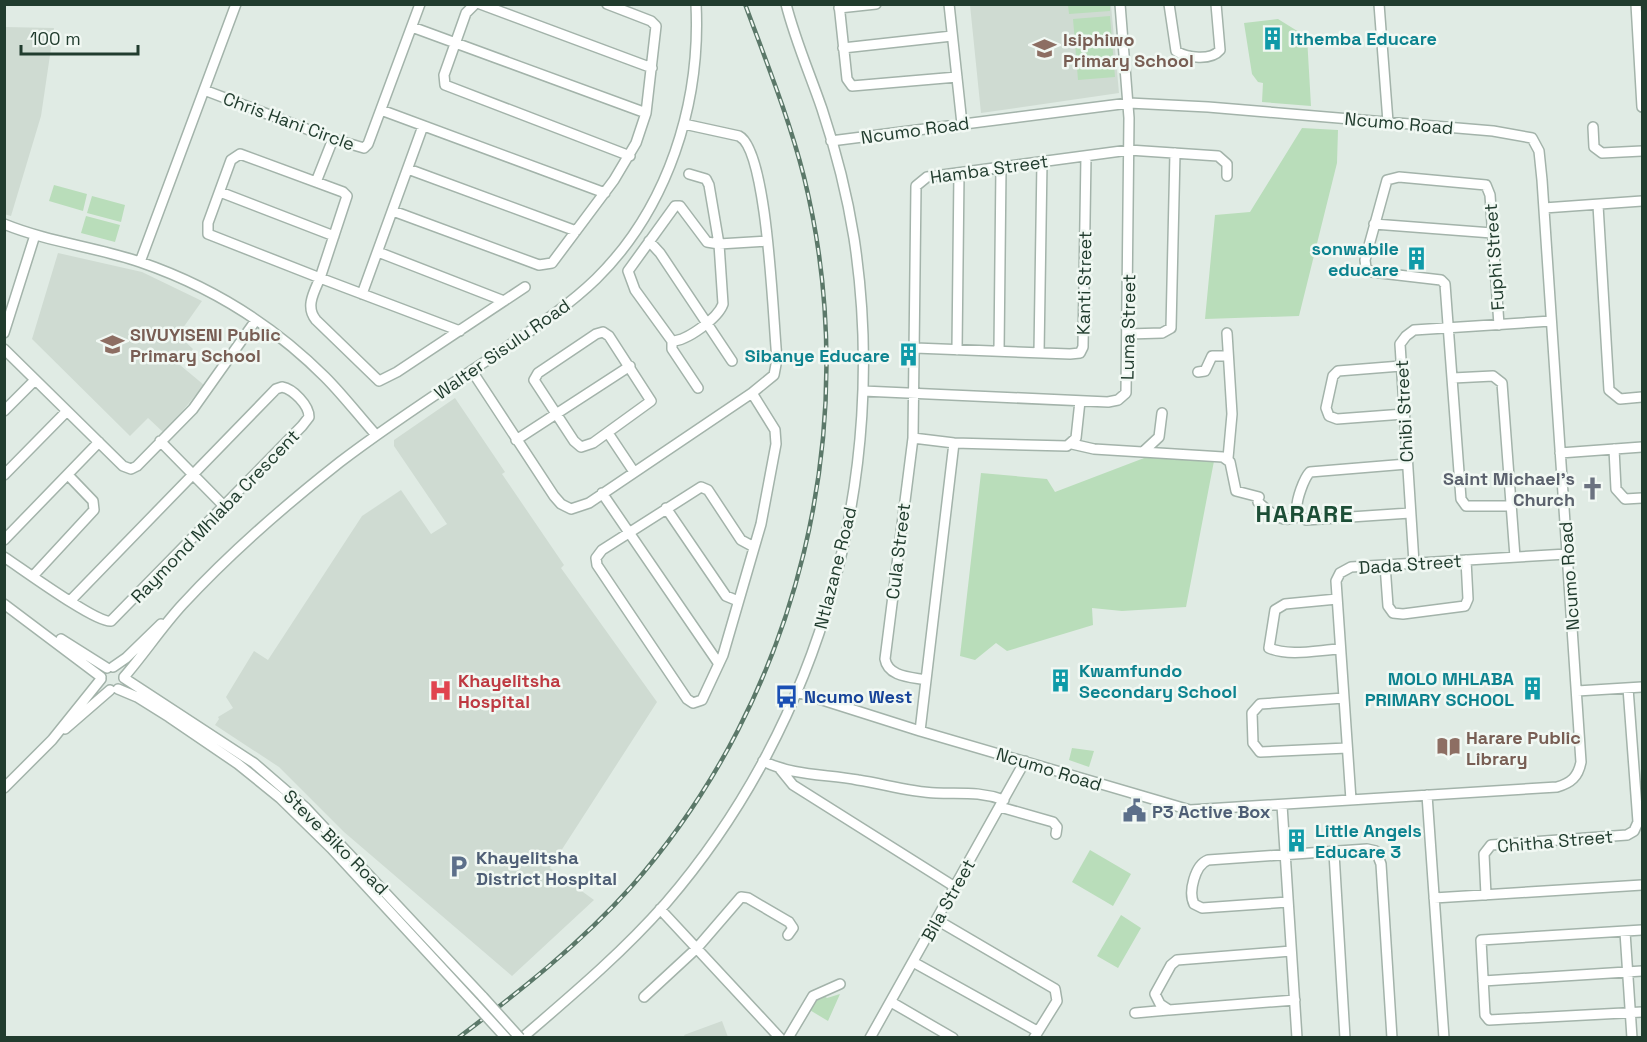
<svg xmlns="http://www.w3.org/2000/svg" width="1647" height="1042" font-family="'Space Grotesk',sans-serif">
<rect width="100%" height="100%" fill="#e0ebe4"/>
<path fill="#cfdbd2" d="M 970,5 L 1111,5 L 1119,93 L 981,113 Z
M 5,27 L 54,28 L 41,116 L 11,216 L 4,214 Z
M 58,253 L 142,272 L 202,301 L 178,335 L 193,349 L 180,365 L 204,385 L 164,433 L 148,418 L 130,436 L 32,339 Z
M 455,398 L 505,472 L 502,474 L 564,565 L 561,568 L 657,702 L 550,868 L 594,900 L 512,976 L 344,832 L 279,767 L 215,725 L 219,719 L 218,717 L 233,708 L 226,697 L 254,651 L 268,660 L 362,516 L 401,490 L 431,534 L 447,524 L 394,446 L 394,440 Z
M 722,1021 L 728,1037 L 685,1037 L 684,1035 Z"/>
<path fill="#b9ddba" d="M 1068,5 L 1110,5 L 1110,11 L 1069,14 Z
M 1110,16 L 1115,77 L 1078,80 L 1073,19 Z
M 1278,19 L 1307,37 L 1311,106 L 1262,102 L 1263,83 L 1258,82 L 1252,74 L 1244,23 Z
M 1302,128 L 1338,130 L 1337,163 L 1299,316 L 1205,319 L 1215,215 L 1250,212 Z
M 54,185 L 87,194 L 83,211 L 49,201 Z
M 92,196 L 125,205 L 121,222 L 87,213 Z
M 86,216 L 120,225 L 115,242 L 81,233 Z
M 1152,455 L 1214,461 L 1186,607 L 1122,611 L 1092,608 L 1093,625 L 1007,651 L 996,643 L 975,660 L 960,656 L 981,473 L 1047,479 L 1055,492 Z
M 1072,748 L 1094,751 L 1089,767 L 1069,760 Z
M 1090,850 L 1131,874 L 1113,906 L 1072,882 Z
M 1121,915 L 1141,928 L 1118,968 L 1097,956 Z
M 821,994 L 827,998 L 840,994 L 828,1021 L 808,1009 L 816,996 Z"/>
<g fill="none" stroke-linecap="round" stroke-linejoin="round">
<defs>
<path id="minor" d="M 475,4 L 466,13 L 444,75 L 445,85 L 630,156
M 480,4 L 652,68
M 839,4 L 847,79 L 852,86 L 957,77
M 949,4 L 962,124
M 1169,4 L 1176,51 C 1187,58 1211,61 1220,50 L 1216,4
M 1379,4 L 1388,122
M 1636,4 L 1642,107
M 839,8 L 876,4
M 412,27 L 646,113
M 843,48 L 952,36
M 204,90 L 333,139 L 364,148 L 368,144 L 420,4
M 381,110 L 605,193
M 1593,127 L 1594,147 L 1602,153 L 1642,151
M 240,154 L 343,192 L 347,196 L 320,278 L 208,234 L 208,223 L 231,160 Z
M 408,169 L 576,231
M 316,182 L 333,139
M 220,192 L 334,236
M 1598,205 L 1609,390 L 1620,399 L 1642,397
M 1544,208 L 1642,201
M 393,211 L 539,265 L 552,263 L 614,180 L 636,143 L 646,113 L 656,26 L 651,21 L 607,4
M 4,224 C 48,242 96,247 140,262 C 210,286 273,325 325,377 C 343,395 359,416 376,435
M 1374,224 L 1492,233
M 649,241 L 660,253 L 732,361
M 378,252 L 504,301
M 140,262 L 236,4
M 362,294 L 423,126
M 1499,325 L 1490,195 L 1486,185 L 1399,177 L 1387,180 L 1365,260 L 1366,268 L 1372,272 L 1441,280 L 1445,284 L 1461,499 L 1466,506 L 1511,506
M 460,331 L 320,278 C 314,292 305,307 316,320 L 379,381 L 397,372 L 525,287
M 603,332 L 609,336 L 651,401 L 593,443 L 581,447 L 574,441 L 534,380 L 538,373 L 596,334 Z
M 4,333 L 35,235
M 1227,333 L 1232,414 L 1228,458
M 1128,334 L 1162,333 L 1171,328 L 1175,153
M 672,341 C 687,341 718,318 723,304 L 719,244 L 709,185 L 706,179 L 689,174
M 915,348 L 1070,354 L 1080,353 L 1083,347 L 1086,156
M 4,349 L 123,466 L 131,469 L 137,466 L 193,409 L 256,320
M 957,350 L 959,173
M 999,351 L 1001,167
M 1039,353 L 1042,162
M 1401,366 L 1338,371 L 1333,376 L 1326,408 L 1329,416 L 1337,419 L 1404,414
M 472,371 L 554,496 L 561,504 L 571,509 L 589,503 L 752,393 L 774,375 L 777,359 C 773,322 768,150 739,136 L 684,124
M 1198,372 L 1205,371 L 1212,356 L 1228,356
M 1453,378 L 1493,376 L 1502,383 L 1515,557
M 698,388 L 672,349 L 672,341 L 635,290 L 628,271 L 675,206 L 680,206 L 707,242 L 719,244 L 767,241
M 863,391 L 1108,402 L 1118,400 L 1126,393 L 1129,118 L 1120,4
M 752,393 L 775,430 L 776,444 L 761,524 L 723,655 L 702,700 L 693,703 L 687,699 L 597,565 L 596,558 L 602,550 L 701,487 L 708,490 L 741,540 L 754,547
M 4,411 L 35,380
M 608,433 L 634,472
M 913,438 L 954,443 L 1067,446 L 1076,438 L 1080,401
M 516,440 L 630,366
M 160,441 L 224,506
M 1072,444 L 1094,449 L 1223,457 L 1230,462 L 1236,491 L 1259,497
M 1614,449 L 1616,489 L 1625,499 L 1642,498
M 1145,450 L 1159,437 L 1162,413
M 1560,453 L 1642,447
M 1407,464 L 1310,472 C 1304,478 1296,500 1297,509 C 1297,514 1302,517 1306,520 L 1410,513
M 4,475 L 66,412
M 602,493 L 719,664
M 1258,502 C 1271,513 1282,525 1300,516
M 666,508 L 726,596 L 738,601
M 4,540 L 99,442
M 4,557 C 21,568 97,624 111,621 L 302,426 L 309,417 C 309,405 293,389 282,387 L 276,389 L 70,601
M 1414,563 L 1400,344 L 1406,336 L 1414,330 L 1551,321
M 1385,565 L 1388,606 L 1393,613 L 1403,614 L 1465,606 L 1468,599 L 1466,560
M 33,576 L 94,510 L 93,501 L 68,475
M 1337,599 L 1285,604 L 1275,610 L 1269,648 C 1290,657 1318,650 1340,649
M 4,604 L 101,677
M 61,639 L 107,668
M 113,667 L 126,658 L 161,624
M 124,677 C 144,654 161,628 182,605 C 230,553 284,506 340,462 C 392,422 449,386 504,349 C 536,327 568,306 596,279 C 668,208 701,104 696,4
M 124,678 L 254,763 L 306,808 L 483,997
M 926,680 C 911,677 888,677 885,659 L 913,438 L 916,186 L 927,177 L 1129,150 L 1218,156 L 1227,164 L 1227,176
M 118,689 L 137,697 L 169,717 L 238,764 L 280,798 L 331,848 L 475,1004
M 1577,691 L 1642,687
M 797,692 L 920,731 L 1190,810 L 1557,787 C 1571,783 1578,777 1581,762 L 1542,180 L 1539,151 L 1532,138 L 1493,131 L 1208,107 L 1129,103 L 831,141
M 1344,698 L 1260,704 L 1252,713 L 1253,743 L 1260,752 L 1347,748
M 65,729 L 110,690
M 920,731 L 954,443
M 763,761 C 793,776 826,774 858,780 C 884,784 909,792 936,793 C 962,794 978,791 1004,800
M 780,769 L 793,785 L 955,887
M 4,788 L 52,740 L 101,679
M 1427,795 L 1444,1038
M 1351,800 L 1336,581 L 1340,573 L 1351,567 L 1567,554
M 1282,805 L 1297,1038
M 1000,807 L 1053,822 L 1057,827 L 1056,834
M 1334,853 L 1345,1038
M 1486,895 L 1484,854 L 1491,845 L 1627,835 L 1634,831 L 1638,822 L 1628,688
M 1434,898 L 1642,885
M 1288,902 L 1202,908 L 1194,904 C 1188,892 1195,865 1208,860 L 1367,849 L 1376,851 L 1381,864 L 1392,1038
M 660,909 L 780,1038
M 937,920 L 1055,989 L 1057,1001 L 1034,1038
M 1642,930 L 1481,940 L 1485,1015 L 1489,1020 L 1642,1012
M 1625,932 L 1632,1038
M 1291,951 L 1177,960 L 1171,965 L 1155,994 L 1160,1004 L 1169,1010 L 1295,1000
M 913,962 L 1037,1031
M 1483,981 L 1642,971
M 644,997 L 697,948 L 741,897 L 748,898 L 789,922 L 793,928 L 788,935
M 891,1002 L 953,1038
M 1135,1013 L 1168,1010
M 522,1038 C 572,995 622,953 666,903 C 822,722 890,474 854,238 C 847,194 836,151 822,109 C 810,74 795,40 786,4
M 788,1038 L 813,996 L 840,984
M 870,1038 L 1025,761"/>
</defs>
<use href="#minor" stroke="#a3b3aa" stroke-width="12"/>
<use href="#minor" stroke="#fff" stroke-width="9"/>
<defs>
<path id="rail" d="M 458,1038 C 520,991 579,945 631,887 C 800,696 865,424 804,177 C 789,118 766,61 745,4"/>
</defs>
<use href="#rail" stroke="#5b7869" stroke-width="4.5"/>
<use href="#rail" stroke="#f1f8f3" stroke-width="2" stroke-dasharray="7" stroke-linecap="butt"/>
<defs>
<path id="minor-bridge" d="M 483,997 L 520,1038
M 475,1004 L 506,1038"/>
</defs>
<use href="#minor-bridge" stroke="#a3b3aa" stroke-width="12" stroke-linecap="butt"/>
<use href="#minor-bridge" stroke="#fff" stroke-width="9"/>
</g>
<defs>
<symbol id="building-bare" viewBox="-9 -9 18 18"><path d="M-4-6H4V6H1V3H-1V6H-4ZM-2.5-4.3h1.7v1.8h-1.7ZM.8-4.3h1.7v1.8H.8ZM-2.5-1h1.7V.8h-1.7ZM.8-1h1.7V.8H.8Z" fill="#0f9aa8" stroke="#f1f8f3" stroke-width="2.5" paint-order="stroke"/></symbol>
<symbol id="school-bare" viewBox="-9 -9 18 18"><path d="M0-5L7-2L0 1L-7-2ZM-4 1L0 2.5L4 1V4Q0 6-4 4Z" fill="#8d6e63" stroke="#f1f8f3" stroke-width="2.5" paint-order="stroke"/></symbol>
<symbol id="church-bare" viewBox="-9 -9 18 18"><path d="M-1.2-6h2.4v3.5h3.3v2.4h-3.3V6h-2.4V-.1h-3.3v-2.4h3.3Z" fill="#6b7280" stroke="#f1f8f3" stroke-width="2.5" paint-order="stroke"/></symbol>
<symbol id="hospital-bare" viewBox="-9 -9 18 18"><path d="M-5-5h3v3.5h4V-5h3V5h-3V1.5h-4V5h-3Z" fill="#e0444e" stroke="#f1f8f3" stroke-width="2.5" paint-order="stroke"/></symbol>
<symbol id="bus-bare" viewBox="-9 -9 18 18"><path d="M-5-6H5V4H4V6H2V4H-2V6H-4V4H-5ZM-3.5-4V0h7V-4ZM-3.5 1.2v1.5H-2V1.2ZM2 1.2v1.5H3.5V1.2Z" fill="#1a4fb4" stroke="#f1f8f3" stroke-width="2.5" paint-order="stroke"/></symbol>
<symbol id="library-bare" viewBox="-9 -9 18 18"><path d="M-6-4Q-3-5.5-.7-3.5V5Q-3 3-6 4ZM6-4Q3-5.5 .7-3.5V5Q3 3 6 4Z" fill="#8d6e63" stroke="#f1f8f3" stroke-width="2.5" paint-order="stroke"/></symbol>
<symbol id="civic-bare" viewBox="-9 -9 18 18"><path d="M-.6-6.5H3V-4.5H.6V-3L4-1V1h2V6H-6V1h2V-1L-.6-3ZM-1.2 2.5V6h2.4V2.5Z" fill="#5c6f8a" stroke="#f1f8f3" stroke-width="2.5" paint-order="stroke"/></symbol>
<symbol id="parking-bare" viewBox="-9 -9 18 18"><path d="M-3.5-5.5H1a3.5 3.5 0 0 1 0 7H-1V5.5H-3.5ZM-1-3.4V-.6H.8a1.4 1.4 0 0 0 0-2.8Z" fill="#5c6f8a" stroke="#f1f8f3" stroke-width="2.5" paint-order="stroke"/></symbol>
</defs>
<g fill-rule="evenodd">
<use href="#building-bare" x="1256" y="22" width="33" height="33"/>
<use href="#school-bare" x="1028" y="32" width="33" height="33"/>
<use href="#building-bare" x="1400" y="242" width="33" height="33"/>
<use href="#school-bare" x="96" y="328" width="33" height="33"/>
<use href="#building-bare" x="892" y="338" width="33" height="33"/>
<use href="#church-bare" x="1576" y="472" width="33" height="33"/>
<use href="#building-bare" x="1044" y="664" width="33" height="33"/>
<use href="#building-bare" x="1516" y="672" width="33" height="33"/>
<use href="#hospital-bare" x="424" y="674" width="33" height="33"/>
<use href="#bus-bare" x="770" y="680" width="33" height="33"/>
<use href="#library-bare" x="1432" y="730" width="33" height="33"/>
<use href="#civic-bare" x="1118" y="794" width="33" height="33"/>
<use href="#building-bare" x="1280" y="824" width="33" height="33"/>
<use href="#parking-bare" x="442" y="850" width="33" height="33"/>
</g>
<g text-anchor="middle" dominant-baseline="central" stroke-width="5" stroke-linejoin="round" paint-order="stroke">
<g font-size="18" font-weight="bold" fill="#0d838f" stroke="#f1f8f3" text-anchor="start">
<text x="1290" y="38">Ithemba Educare</text>
<text x="1399" y="248" text-anchor="end">sonwabile<tspan x="1399" dy="21">educare</tspan></text>
<text x="890" y="355" text-anchor="end">Sibanye Educare</text>
<text x="1079" y="670">Kwamfundo<tspan x="1079" dy="21">Secondary School</tspan></text>
<text x="1514" y="678" text-anchor="end">MOLO MHLABA<tspan x="1514" dy="21">PRIMARY SCHOOL</tspan></text>
<text x="1315" y="830">Little Angels<tspan x="1315" dy="21">Educare 3</tspan></text>
</g>
<g font-size="18" font-weight="bold" fill="#785e54" stroke="#f1f8f3" text-anchor="start">
<text x="1063" y="39">Isiphiwo<tspan x="1063" dy="21">Primary School</tspan></text>
<text x="130" y="334">SIVUYISENI Public<tspan x="130" dy="21">Primary School</tspan></text>
<text x="1466" y="737">Harare Public<tspan x="1466" dy="21">Library</tspan></text>
</g>
<g font-size="18" fill="#213c2e" stroke="#f1f8f3">
<text transform="translate(289 121) rotate(20)">Chris Hani Circle</text>
<text transform="translate(1399 123) rotate(5)">Ncumo Road</text>
<text transform="translate(915 130) rotate(-8)">Ncumo Road</text>
<text transform="translate(989 169) rotate(-8)">Hamba Street</text>
<text transform="translate(1494 257) rotate(-94)">Fuphi Street</text>
<text transform="translate(1084 283) rotate(-89)">Kanti Street</text>
<text transform="translate(1128 327) rotate(-89)">Luma Street</text>
<text transform="translate(502 349) rotate(-35)">Walter Sisulu Road</text>
<text transform="translate(1404 411) rotate(-93)">Chibi Street</text>
<text transform="translate(215 516) rotate(-46)">Raymond Mhlaba Crescent</text>
<text transform="translate(898 551) rotate(-83)">Cula Street</text>
<text transform="translate(1410 564) rotate(-4)">Dada Street</text>
<text transform="translate(835 568) rotate(-76)">Ntlazane Road</text>
<text transform="translate(1569 576) rotate(-94)">Ncumo Road</text>
<text transform="translate(1049 769) rotate(17)">Ncumo Road</text>
<text transform="translate(1555 841) rotate(-5)">Chitha Street</text>
<text transform="translate(336 842) rotate(45)">Steve Biko Road</text>
<text transform="translate(948 900) rotate(-61)">Bila Street</text>
</g>
<g font-size="18" font-weight="bold" fill="#5b616d" stroke="#f1f8f3" text-anchor="end">
<text x="1575" y="478">Saint Michael's<tspan x="1575" dy="21">Church</tspan></text>
</g>
<g font-size="18" font-weight="bold" fill="#be3a42" stroke="#f1f8f3" text-anchor="start">
<text x="458" y="680">Khayelitsha<tspan x="458" dy="21">Hospital</tspan></text>
</g>
<g font-size="18" font-weight="bold" fill="#164399" stroke="#f1f8f3" text-anchor="start">
<text x="804" y="696">Ncumo West</text>
</g>
<g font-size="18" font-weight="bold" fill="#4e5e75" stroke="#f1f8f3" text-anchor="start">
<text x="1152" y="811">P3 Active Box</text>
<text x="476" y="857">Khayelitsha<tspan x="476" dy="21">District Hospital</tspan></text>
</g>
<g font-size="24" font-weight="bold" letter-spacing="1.5" fill="#1c4e36" stroke="#f1f8f3">
<text x="1305" y="513">HARARE</text>
</g>
</g>
<rect width="1647" height="1042" fill="none" stroke="#213c2e" stroke-width="12"/>
<path d="M21 45v9h117v-9" fill="none" stroke="#213c2e" stroke-width="3"/>
<text x="30" y="45" font-size="18" fill="#213c2e" stroke="#f1f8f3" stroke-width="4.5" paint-order="stroke">100 m</text>
</svg>
